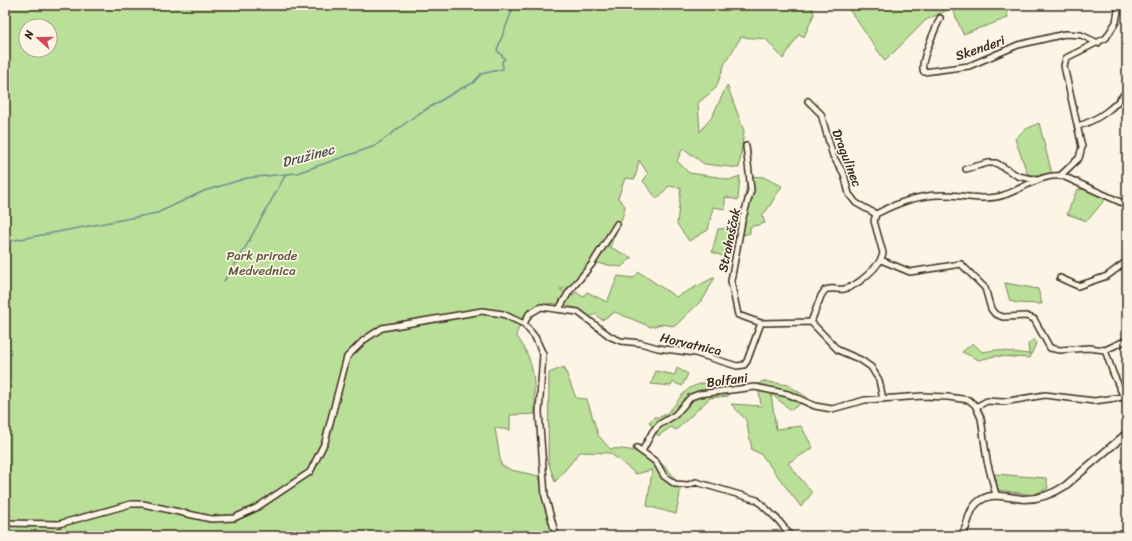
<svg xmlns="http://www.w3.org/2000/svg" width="1132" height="541" font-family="Sriracha,sans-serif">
<rect width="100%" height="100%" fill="#fcf5e5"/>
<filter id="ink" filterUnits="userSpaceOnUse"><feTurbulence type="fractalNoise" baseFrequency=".025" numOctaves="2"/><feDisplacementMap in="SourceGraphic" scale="8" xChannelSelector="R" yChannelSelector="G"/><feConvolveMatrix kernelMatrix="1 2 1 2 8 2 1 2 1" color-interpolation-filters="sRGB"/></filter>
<g filter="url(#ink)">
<path fill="#badf99" stroke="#7a845c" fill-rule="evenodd" d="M 5,5 L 812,5 L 814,14 L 804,37 L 799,34 L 783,59 L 766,39 L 741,37 L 725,63 L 716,88 L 698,103 L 700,132 L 713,115 L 727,85 L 744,131 L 739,168 L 704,164 L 683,148 L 677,161 L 689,173 L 718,177 L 729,180 L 740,176 L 738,200 L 725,197 L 725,209 L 713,207 L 708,230 L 689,241 L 677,224 L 681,188 L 669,186 L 657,199 L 643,181 L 648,174 L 639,160 L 635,179 L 625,178 L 618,198 L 625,206 C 623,221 615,232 610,247 L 632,258 L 621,267 L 589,262 L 588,276 L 582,278 L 577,288 L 560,289 L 572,296 L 576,292 L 583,297 L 587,292 L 607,302 L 618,276 L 634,278 L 639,272 L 676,297 L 715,277 L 704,298 L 675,326 L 661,324 L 651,327 L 615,312 L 602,320 L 595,314 L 589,318 L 576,308 L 551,303 L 524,315 L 516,335 C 536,363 534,381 535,414 L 510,415 L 510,430 L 495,428 L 501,465 L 511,470 L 539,476 L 553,536 L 5,536 ZM 26,26 L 50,26 L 50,50 L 26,50 Z
M 844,5 L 1006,5 L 1008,18 L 963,34 L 952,8 L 926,20 L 885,61 L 851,12 Z
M 1039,123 L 1052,174 L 1028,175 L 1015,139 L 1024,130 Z
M 748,176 L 763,177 L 782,186 L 767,210 L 762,215 L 765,223 L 750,227 L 750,233 L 732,238 L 727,258 L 712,252 L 718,229 L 740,228 Z
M 1085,189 L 1107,197 L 1087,221 L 1067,214 L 1077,190 Z
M 1005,283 L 1038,289 L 1042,304 L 1017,303 L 1010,301 Z
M 1034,339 L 1036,343 L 1030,358 L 995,356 L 979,360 L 962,352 L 973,343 L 982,352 L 996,350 L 1029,354 L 1028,344 Z
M 564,367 L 576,398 L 587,399 L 598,435 L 610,449 C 634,447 663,458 675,479 C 677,482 680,486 680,490 C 680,498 677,507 676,514 L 647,506 L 652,470 L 636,474 L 610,453 L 580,452 L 555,482 L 548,461 L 549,373 Z
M 677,368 L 688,374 L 682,386 L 673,382 L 671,386 L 651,384 L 656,371 L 675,375 Z
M 715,381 L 727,387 L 728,396 L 710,398 L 676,430 L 671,427 L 658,436 L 649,422 L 654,417 C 671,419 677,396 690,388 C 696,384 707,383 715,381 Z
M 762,381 L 788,385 L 808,398 L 791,410 L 771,394 L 776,429 L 801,426 L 813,448 L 788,463 L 812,493 L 801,507 L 761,454 L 752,450 L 746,420 L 731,404 L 761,406 L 758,385 Z
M 995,474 L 1046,478 L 1048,488 L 1033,495 L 998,490 Z"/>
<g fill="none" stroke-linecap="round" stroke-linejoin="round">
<path stroke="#679190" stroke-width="1.5" d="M 5,242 L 157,213 L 204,191 L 247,178 L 297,173 L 375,146 L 415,116 L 460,89 L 473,83 L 481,74 L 503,69 L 502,61 L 505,59 L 497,50 L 514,5
M 224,281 L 240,257 L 286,174"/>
<defs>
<path id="minor" d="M 940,18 C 936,28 918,65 924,72 L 969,66 L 1018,45 L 1065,34 L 1081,35 L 1098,43
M 808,101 L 821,114 L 833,156 L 844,174 L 849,194 L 856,203 L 876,214
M 1078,126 C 1098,120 1116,107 1127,90
M 746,146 L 751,190 L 742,221 L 731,281 L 738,315 L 761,323 L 811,322 L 821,296 L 825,290 C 831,287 837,290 844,289 C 856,287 881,266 883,253 L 874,221 L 876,214 C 895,204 919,195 940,195 C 961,194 985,202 1004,195 C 1023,189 1045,171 1065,177 L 1127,205
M 966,169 L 988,163 L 996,163 L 1018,176 L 1037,180
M 1060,176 L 1079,158 L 1082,147 L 1064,66 L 1066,58 L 1106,38 L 1116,22 L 1119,5
M 881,260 L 910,272 L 961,264 L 985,288 L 991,309 L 995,314 L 1003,317 L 1026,316 L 1034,319 L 1050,348 L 1060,350 L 1089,348 L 1105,350 L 1127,340
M 1060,278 L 1078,286 L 1107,276 L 1127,261
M 559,309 L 569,292 L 592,264 L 617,224
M 811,322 L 838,350 L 861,360 L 871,367 L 879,380 L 883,399
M 524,324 L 529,314 L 541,307 L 578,312 L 611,337 L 621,341 L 640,343 L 658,348 L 695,353 L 737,366 L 744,365 L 747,361 L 761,323
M 1105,350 L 1113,373 L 1127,404
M 976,407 L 987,401 L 1003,402 L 1045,395 L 1094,401 L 1123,397
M 637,448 L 656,462 L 664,476 L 675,484 L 688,485 L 696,482 L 757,500 L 778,520 L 791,536
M 642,451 L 653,431 L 660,424 L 675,415 L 691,397 L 699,394 L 755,387 L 788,394 L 815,406 L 832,409 L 865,400 L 923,396 L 948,397 L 969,400 L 975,405 L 981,418 L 987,461 L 996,495
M 5,523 L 59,524 L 131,504 L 143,504 L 211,519 L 234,518 L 256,508 L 310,472 L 325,442 L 347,357 L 364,340 L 382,328 L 482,311 L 503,314 L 524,324 L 535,337 L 543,354 L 539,412 L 545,496 L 556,536"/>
<path id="tertiary" d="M 961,536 C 969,527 967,512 977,503 C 991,490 1008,498 1024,499 C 1039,499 1053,494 1065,486 L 1127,433"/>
</defs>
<use href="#minor" stroke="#3b2a1e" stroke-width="8"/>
<use href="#tertiary" stroke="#3b2a1e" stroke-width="9"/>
<use href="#minor" stroke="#fcf5e5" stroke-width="5"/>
<use href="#tertiary" stroke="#fcf5e5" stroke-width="6"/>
</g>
</g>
<g text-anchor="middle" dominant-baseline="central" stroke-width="3.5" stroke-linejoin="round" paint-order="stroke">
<g font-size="13" fill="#3b2a1e" stroke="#fcf5e5">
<text transform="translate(980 48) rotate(-19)">Skenderi</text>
<text transform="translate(847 158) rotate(69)">Dragulinec</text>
<text transform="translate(729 240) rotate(-78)">Strahoščak</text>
<text transform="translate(691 344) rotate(13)">Horvatnica</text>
<text transform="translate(727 380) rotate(-7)">Bolfani</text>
</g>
<g font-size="13" fill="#5b573d" stroke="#fcf5e5">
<text x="262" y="255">Park prirode<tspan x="262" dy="15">Medvednica</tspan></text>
</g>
<g font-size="14" font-style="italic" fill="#4e554e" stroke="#fcf5e5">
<text transform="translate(308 156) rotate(-15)">Družinec</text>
</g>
</g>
<rect width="1132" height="541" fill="none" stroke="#fcf5e5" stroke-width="20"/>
<rect x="10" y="10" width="1112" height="521" fill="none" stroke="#3b2a1e" stroke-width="1.5" filter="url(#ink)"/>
<g transform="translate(38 38) rotate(291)"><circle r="19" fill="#fcf5e5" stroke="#afa495"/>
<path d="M0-3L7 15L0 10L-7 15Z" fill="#d1495b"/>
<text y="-6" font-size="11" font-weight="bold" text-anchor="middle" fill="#3b2a1e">N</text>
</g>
</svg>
